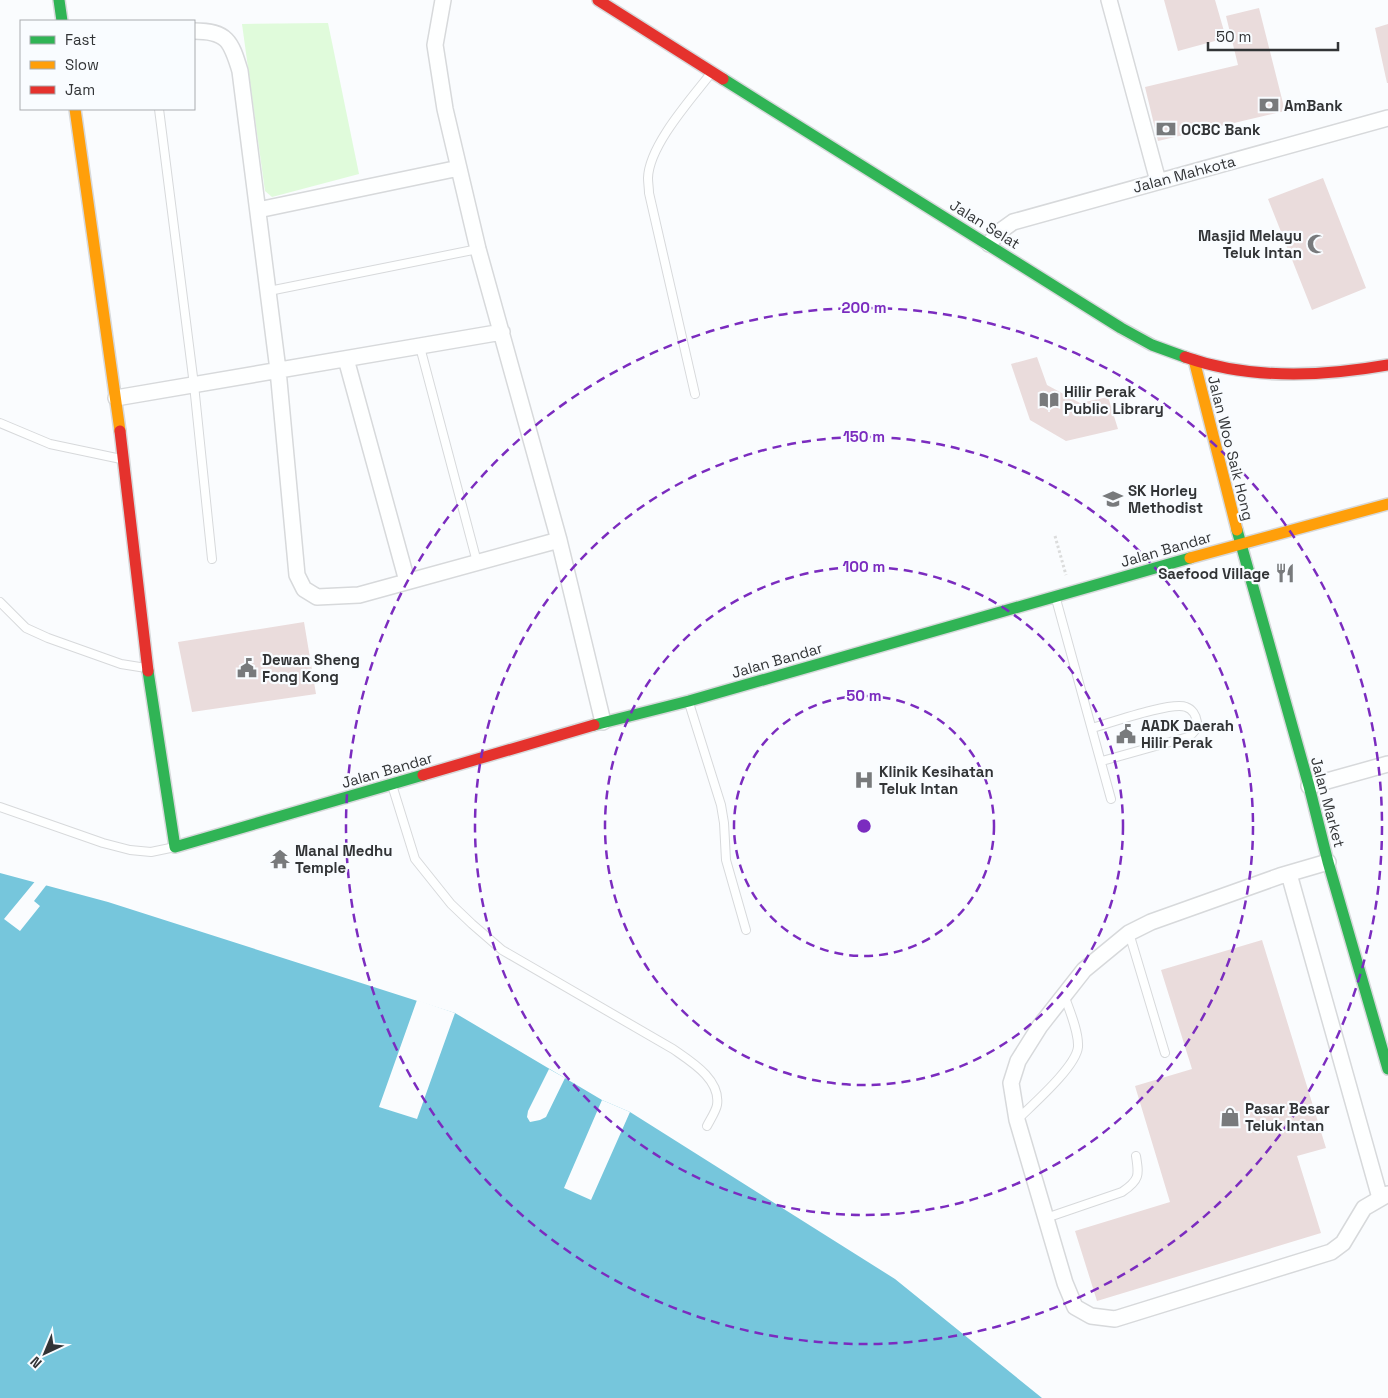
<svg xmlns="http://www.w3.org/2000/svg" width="1388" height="1398" font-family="'Space Grotesk',sans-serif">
<rect width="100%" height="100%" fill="#fafcfe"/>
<path fill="#e0fbdb" d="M 328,23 L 359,174 L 272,197 L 265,191 L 242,24 Z"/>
<path fill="#76c6dc" d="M 0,873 L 108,902 L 455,1013 L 602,1100 L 630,1112 L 895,1279 L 1042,1398 L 0,1398 Z"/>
<path fill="#fafcfe" d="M 37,879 L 48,883 L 34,901 L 40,906 L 20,931 L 4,919 Z
M 417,1000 L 455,1013 L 417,1119 L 379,1107 Z
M 549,1069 L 565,1078 L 546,1117 L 540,1120 L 530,1122 L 527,1117 L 528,1111 Z
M 602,1100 L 630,1112 L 591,1200 L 564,1188 Z"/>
<path fill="#eadcdc" d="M 1164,0 L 1215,0 L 1226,38 L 1178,51 Z
M 1259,8 L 1285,111 L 1158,141 L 1145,87 L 1238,65 L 1226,16 Z
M 1388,24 L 1388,83 L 1387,83 L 1375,28 Z
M 1323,178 L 1366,288 L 1312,310 L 1268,199 Z
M 1037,357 L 1047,385 L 1080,403 L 1108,397 L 1118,429 L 1066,441 L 1030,420 L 1011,364 Z
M 304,622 L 316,694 L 192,712 L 178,642 Z
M 1262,940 L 1326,1148 L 1297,1156 L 1321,1233 L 1097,1301 L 1075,1231 L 1170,1202 L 1135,1086 L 1192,1069 L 1161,970 Z"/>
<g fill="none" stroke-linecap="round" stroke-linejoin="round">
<defs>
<path id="lane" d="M 159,109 L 194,385 L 212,559
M 269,291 L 478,249
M 420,347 L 477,562
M 695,394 L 649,193 C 649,188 648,183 648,178 C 649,145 692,98 712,72
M 0,423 L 50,444 L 121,459
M 1056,599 L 1111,799
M 0,602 L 26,628 L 48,638 L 121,664 L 146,668
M 689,703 L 721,805 L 724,823 L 726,860 L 746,930
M 1092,728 C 1110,723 1172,701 1186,707 C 1192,709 1196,715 1197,722 C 1198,729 1194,733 1188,737 L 1102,761
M 392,785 L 415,859 L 451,904 L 472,924 L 502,950 L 673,1049 C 690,1061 721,1079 717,1105 C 716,1111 710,1120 707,1126
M 0,807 L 103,843 L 130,850 L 151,852 L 175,847
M 1129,933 L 1165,1053
M 1017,1120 C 1032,1105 1076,1067 1078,1047 C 1079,1032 1069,1009 1064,995
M 1046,1218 L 1122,1192 C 1140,1180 1139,1175 1136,1156"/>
<path id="street" d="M 443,0 L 435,45 L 445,109 L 478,249 L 559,540 L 603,722
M 1109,0 L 1158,181
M 194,31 C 227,31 231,41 240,71 L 278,370 L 297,575 L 304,589 L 317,597 L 359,595 L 559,540
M 258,210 L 459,168
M 989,244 L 999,232 L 1013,222 L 1388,118
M 346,359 L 407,581
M 116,398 L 502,332
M 1309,786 L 1388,764
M 1328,862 L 1280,876 L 1151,922 L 1129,933 L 1084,970 L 1040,1026 L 1018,1061 L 1011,1083 L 1017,1120 L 1065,1283 L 1075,1307 L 1091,1316 L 1115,1319 L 1331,1252 L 1343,1243 L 1364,1208 L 1388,1194
M 1289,874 L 1380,1198"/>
<path id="fast" d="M 59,0 L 62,21
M 723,79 L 1121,328 L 1152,345 L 1185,357
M 1237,530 L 1309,786 L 1328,862 L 1388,1069
M 148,671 L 175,847 L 423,775
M 594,725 L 689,701 L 1190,558"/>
<path id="slow" d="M 75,109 L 120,431
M 1194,360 L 1237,530
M 1190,558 L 1388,504"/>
<path id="jam" d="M 598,0 L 723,79
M 1185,357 C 1250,380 1321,377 1388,365
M 120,431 L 148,671
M 423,775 L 594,725"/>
</defs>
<use href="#lane" stroke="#d7d9db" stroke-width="10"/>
<use href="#street" stroke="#d7d9db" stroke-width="18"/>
<use href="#fast" stroke="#d7d9db" stroke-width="14"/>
<use href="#slow" stroke="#d7d9db" stroke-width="14"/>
<use href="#jam" stroke="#d7d9db" stroke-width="14"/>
<path stroke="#dbdcdc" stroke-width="3" stroke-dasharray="2.5 2.5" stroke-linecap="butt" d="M 1055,536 L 1066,575"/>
<use href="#lane" stroke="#feffff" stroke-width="8"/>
<use href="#street" stroke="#feffff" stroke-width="15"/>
<use href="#fast" stroke="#30b455" stroke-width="11"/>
<use href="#slow" stroke="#ff9f0a" stroke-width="11"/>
<use href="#jam" stroke="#e5322d" stroke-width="11"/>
</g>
<g fill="none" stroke="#7b2cbf" stroke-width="2.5" stroke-dasharray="9 6">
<circle cx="864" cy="826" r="130"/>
<circle cx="864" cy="826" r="259"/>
<circle cx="864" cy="826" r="389"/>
<circle cx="864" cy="826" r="518"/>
</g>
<defs>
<symbol id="bank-bare" viewBox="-9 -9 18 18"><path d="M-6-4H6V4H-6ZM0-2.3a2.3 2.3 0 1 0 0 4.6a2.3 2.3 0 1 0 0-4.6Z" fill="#787a7c" stroke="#f9fcff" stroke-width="2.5" paint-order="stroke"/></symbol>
<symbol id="mosque-bare" viewBox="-9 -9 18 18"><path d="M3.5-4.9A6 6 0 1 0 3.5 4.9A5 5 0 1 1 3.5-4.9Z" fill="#787a7c" stroke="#f9fcff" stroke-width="2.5" paint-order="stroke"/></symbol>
<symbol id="library-bare" viewBox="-9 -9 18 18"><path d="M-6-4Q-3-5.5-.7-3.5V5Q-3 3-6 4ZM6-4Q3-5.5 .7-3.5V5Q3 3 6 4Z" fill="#787a7c" stroke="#f9fcff" stroke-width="2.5" paint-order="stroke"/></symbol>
<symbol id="school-bare" viewBox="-9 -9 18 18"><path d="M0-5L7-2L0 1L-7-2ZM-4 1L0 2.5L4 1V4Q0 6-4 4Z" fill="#787a7c" stroke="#f9fcff" stroke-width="2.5" paint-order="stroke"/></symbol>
<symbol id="restaurant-bare" viewBox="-9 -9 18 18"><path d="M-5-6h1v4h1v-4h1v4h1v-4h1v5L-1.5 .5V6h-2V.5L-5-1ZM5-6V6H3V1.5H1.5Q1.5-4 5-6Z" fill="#787a7c" stroke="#f9fcff" stroke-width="2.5" paint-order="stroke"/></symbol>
<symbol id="civic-bare" viewBox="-9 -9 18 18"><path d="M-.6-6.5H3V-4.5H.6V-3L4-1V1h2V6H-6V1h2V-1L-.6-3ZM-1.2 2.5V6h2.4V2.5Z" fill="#787a7c" stroke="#f9fcff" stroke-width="2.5" paint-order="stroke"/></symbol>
<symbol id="hospital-bare" viewBox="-9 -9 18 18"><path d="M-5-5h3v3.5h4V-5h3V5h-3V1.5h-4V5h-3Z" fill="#787a7c" stroke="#f9fcff" stroke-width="2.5" paint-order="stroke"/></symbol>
<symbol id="temple-bare" viewBox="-9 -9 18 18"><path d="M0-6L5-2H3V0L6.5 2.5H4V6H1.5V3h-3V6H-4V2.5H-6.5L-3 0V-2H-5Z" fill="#787a7c" stroke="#f9fcff" stroke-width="2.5" paint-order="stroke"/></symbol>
<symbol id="shop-bare" viewBox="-9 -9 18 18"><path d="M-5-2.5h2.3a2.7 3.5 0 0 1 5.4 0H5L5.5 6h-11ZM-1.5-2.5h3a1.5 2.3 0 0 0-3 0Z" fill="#787a7c" stroke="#f9fcff" stroke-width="2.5" paint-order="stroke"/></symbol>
</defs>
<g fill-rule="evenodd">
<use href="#bank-bare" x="1255" y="91" width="28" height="28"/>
<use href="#bank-bare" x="1152" y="115" width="28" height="28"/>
<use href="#mosque-bare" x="1303" y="230" width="28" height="28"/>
<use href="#library-bare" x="1035" y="386" width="28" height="28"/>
<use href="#school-bare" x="1099" y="485" width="28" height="28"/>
<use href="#restaurant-bare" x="1271" y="559" width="28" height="28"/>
<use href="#civic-bare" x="233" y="654" width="28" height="28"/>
<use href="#civic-bare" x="1112" y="720" width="28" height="28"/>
<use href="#hospital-bare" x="850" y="766" width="28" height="28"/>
<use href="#temple-bare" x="266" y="845" width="28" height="28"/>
<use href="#shop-bare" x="1216" y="1103" width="28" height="28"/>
</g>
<g text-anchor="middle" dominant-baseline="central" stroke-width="4.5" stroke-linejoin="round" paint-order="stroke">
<g font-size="15" font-weight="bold" fill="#323436" stroke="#f9fcff" text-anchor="start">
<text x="1284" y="105">AmBank</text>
<text x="1181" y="129">OCBC Bank</text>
<text x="1302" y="235" text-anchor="end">Masjid Melayu<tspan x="1302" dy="17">Teluk Intan</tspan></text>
<text x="1064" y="391">Hilir Perak<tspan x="1064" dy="17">Public Library</tspan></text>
<text x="1128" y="490">SK Horley<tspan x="1128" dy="17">Methodist</tspan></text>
<text x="1270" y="573" text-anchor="end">Saefood Village</text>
<text x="262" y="659">Dewan Sheng<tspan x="262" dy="17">Fong Kong</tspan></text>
<text x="1141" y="725">AADK Daerah<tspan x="1141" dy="17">Hilir Perak</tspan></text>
<text x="879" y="771">Klinik Kesihatan<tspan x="879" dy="17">Teluk Intan</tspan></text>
<text x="295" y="850">Manal Medhu<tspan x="295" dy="17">Temple</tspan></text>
<text x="1245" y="1108">Pasar Besar<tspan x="1245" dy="17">Teluk Intan</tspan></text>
</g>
<g font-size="15" fill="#323436" stroke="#f9fcff">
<text transform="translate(1184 174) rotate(-15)">Jalan Mahkota</text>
<text transform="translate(985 224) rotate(32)">Jalan Selat</text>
<text transform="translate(1231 448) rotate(76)">Jalan Woo Saik Hong</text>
<text transform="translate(1166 549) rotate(-16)">Jalan Bandar</text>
<text transform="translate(777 660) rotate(-16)">Jalan Bandar</text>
<text transform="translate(387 770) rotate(-16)">Jalan Bandar</text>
<text transform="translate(1328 802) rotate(75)">Jalan Market</text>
</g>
</g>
<circle cx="864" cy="826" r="8" fill="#7b2cbf" stroke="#f9fcff" stroke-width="2.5"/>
<g font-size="15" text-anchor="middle" font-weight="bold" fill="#7b2cbf" stroke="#f9fcff" stroke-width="4.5" stroke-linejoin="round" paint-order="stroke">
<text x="864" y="313">200 m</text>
<text x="864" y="442">150 m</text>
<text x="864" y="572">100 m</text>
<text x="864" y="701">50 m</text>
</g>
<rect x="20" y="20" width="175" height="90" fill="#f9fcff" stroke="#a9acaf"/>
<rect x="30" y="36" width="25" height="8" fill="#30b455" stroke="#a9acaf"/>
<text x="65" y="45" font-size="15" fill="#323436">Fast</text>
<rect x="30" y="61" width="25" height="8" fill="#ff9f0a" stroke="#a9acaf"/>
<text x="65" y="70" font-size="15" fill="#323436">Slow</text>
<rect x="30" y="86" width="25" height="8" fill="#e5322d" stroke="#a9acaf"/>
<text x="65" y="95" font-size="15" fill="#323436">Jam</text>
<g transform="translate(45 1353) rotate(224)" stroke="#f9fcff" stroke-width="4" paint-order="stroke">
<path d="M0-4L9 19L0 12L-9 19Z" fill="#323436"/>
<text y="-8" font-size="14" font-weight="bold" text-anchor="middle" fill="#323436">N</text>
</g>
<path d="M1208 42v8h130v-8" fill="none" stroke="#323436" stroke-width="2.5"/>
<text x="1216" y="42" font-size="15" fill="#323436" stroke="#f9fcff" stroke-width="4" paint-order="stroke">50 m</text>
</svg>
